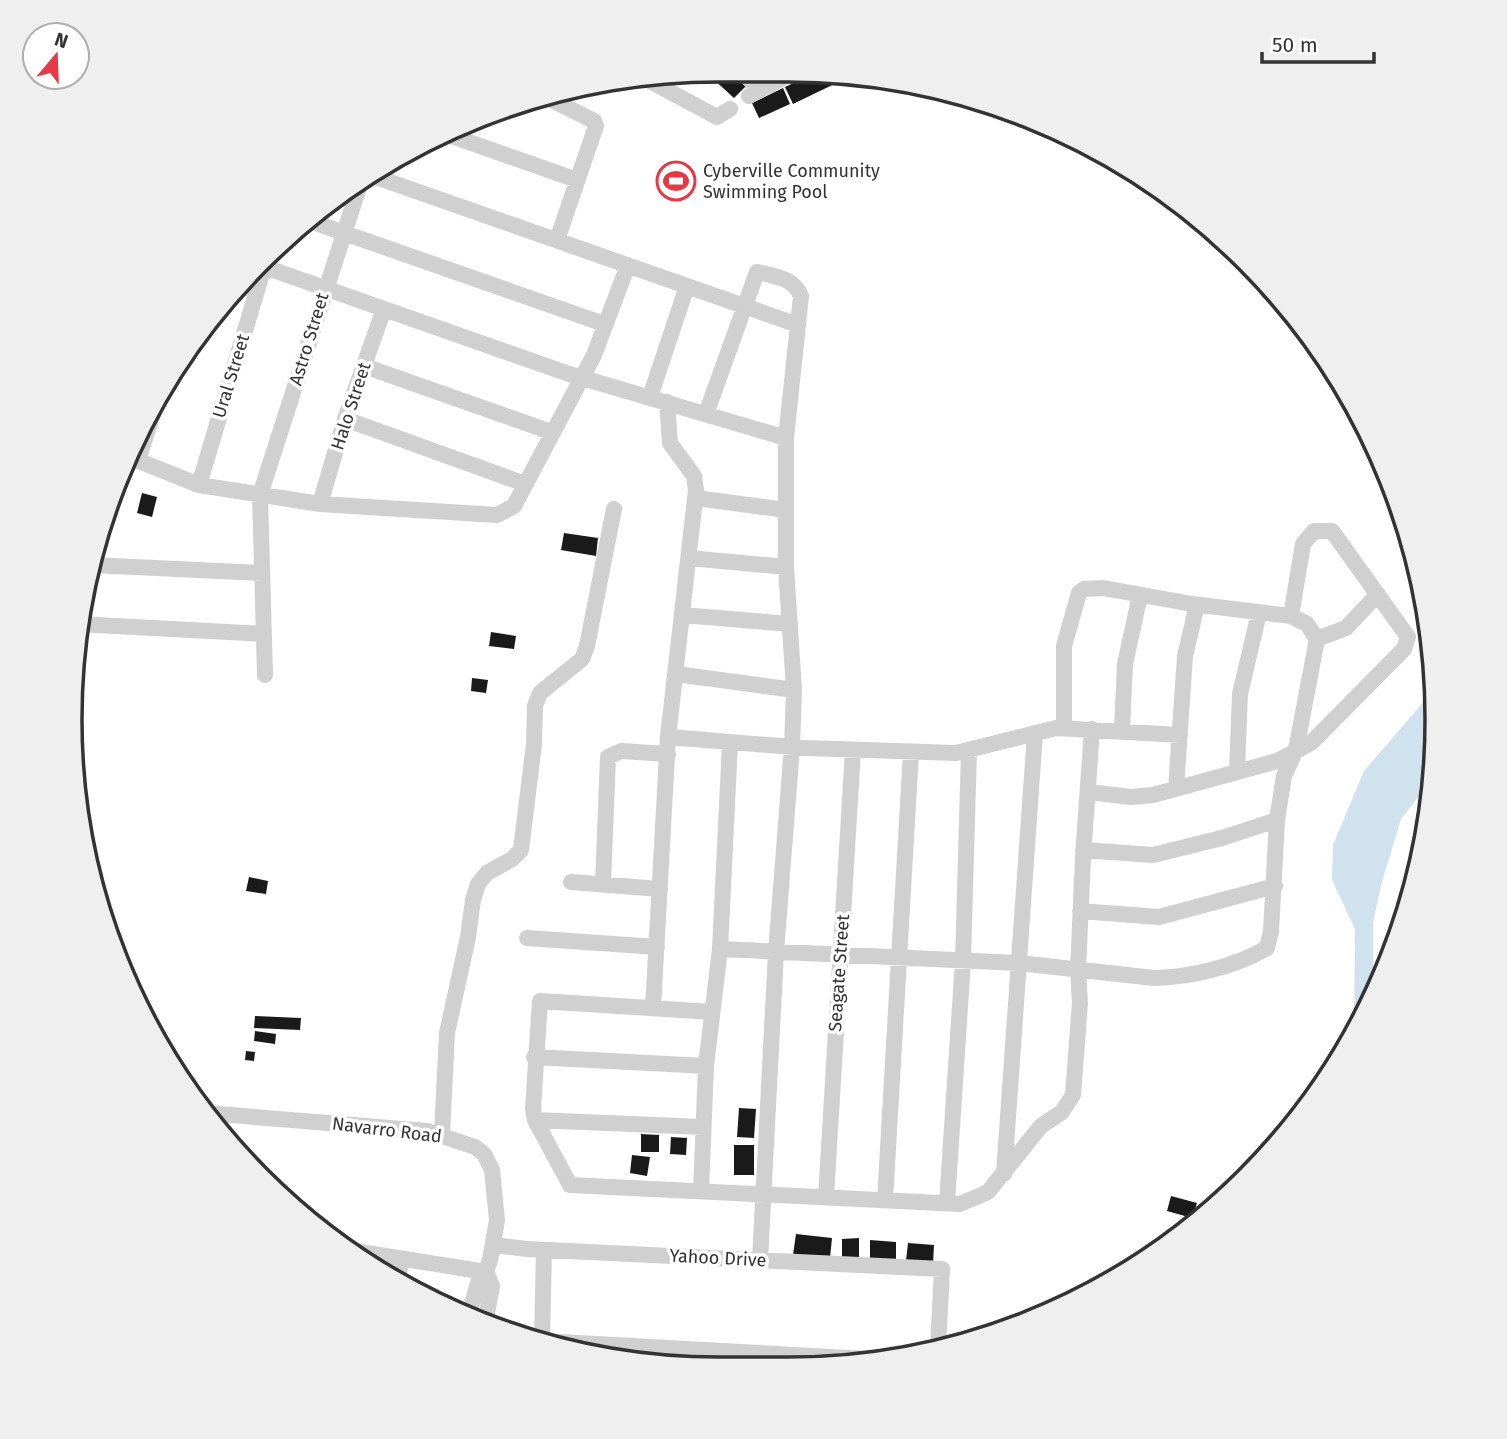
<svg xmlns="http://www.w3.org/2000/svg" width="1507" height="1439" font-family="'Fira Sans',sans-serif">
<rect width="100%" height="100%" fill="#fff"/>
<path fill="#cfe2ee" d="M 1433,691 L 1436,762 L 1433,778 L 1401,819 L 1381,885 L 1373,923 L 1373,998 L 1354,1032 L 1355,929 L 1332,880 L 1333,845 L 1364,771 Z"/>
<path fill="#1a1a1a" d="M 830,71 L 853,75 L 793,104 L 785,87 L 817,72 Z
M 737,76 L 747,85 L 734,98 L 711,77 Z
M 783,88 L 790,104 L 759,118 L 752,103 Z
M 142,493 L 157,497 L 152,517 L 137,513 Z
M 564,533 L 598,538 L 596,556 L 561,550 Z
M 491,632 L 516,636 L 514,649 L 489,646 Z
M 472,678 L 488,680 L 486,693 L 471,691 Z
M 249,877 L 268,881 L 266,894 L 246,891 Z
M 255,1016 L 301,1018 L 300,1030 L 254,1028 Z
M 255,1031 L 276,1034 L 275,1044 L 254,1041 Z
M 246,1051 L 255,1052 L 254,1061 L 245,1060 Z
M 739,1108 L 756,1109 L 754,1138 L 737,1137 Z
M 641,1134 L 659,1135 L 659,1152 L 641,1152 Z
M 671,1137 L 687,1138 L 686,1155 L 670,1154 Z
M 734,1145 L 754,1145 L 754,1175 L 734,1175 Z
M 632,1155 L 650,1157 L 647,1176 L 630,1173 Z
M 1171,1196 L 1197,1203 L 1192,1218 L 1167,1211 Z
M 796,1234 L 832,1238 L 830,1258 L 793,1255 Z
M 859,1238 L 859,1258 L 842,1258 L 842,1239 Z
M 870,1240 L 896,1242 L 896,1261 L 870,1259 Z
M 908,1243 L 934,1245 L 933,1264 L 906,1261 Z
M 662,1357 L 677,1358 L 677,1365 L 661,1363 Z"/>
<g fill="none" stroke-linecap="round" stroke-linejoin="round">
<path stroke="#d0d0d0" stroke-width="16" d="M 745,75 L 760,90
M 648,80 L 717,117 L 730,109
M 749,96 L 792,73
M 546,97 L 594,121 L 596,126 L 557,240
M 446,134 L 577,180
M 373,176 L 798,325
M 307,220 L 604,324
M 259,265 L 569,374 L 786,438
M 364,366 L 551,432
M 650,397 L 687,286
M 706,414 L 757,272 C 775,276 794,278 801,296 L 786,438 L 786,567 L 794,690 L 792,747 L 776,952 L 760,1260
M 345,419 L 525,484
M 129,457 L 199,485 L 320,504 L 497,515 L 514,506 L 594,355 L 628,265
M 138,460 L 162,387
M 199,485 L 264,267
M 696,498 L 786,510
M 320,504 L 345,419 L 384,309
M 689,558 L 786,567
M 92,565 L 262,573
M 682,615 L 790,624
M 78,624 L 264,634
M 1317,639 L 1346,628 L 1378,594
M 676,674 L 794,690
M 265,675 L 260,495 L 360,184
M 1122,730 L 1125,664 L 1140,595
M 668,737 L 806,748 L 956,753 L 1056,728 L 1180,735
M 1237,772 L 1240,694 L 1259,613
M 1176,788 L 1185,656 L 1197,605
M 1089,792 L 1131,797 L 1153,795 L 1277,761 L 1311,743 L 1404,649 L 1408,637 L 1332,531 L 1314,531 L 1303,544 L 1291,616
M 1083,850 L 1153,855 L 1222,838 L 1277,820
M 571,882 L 660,889
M 603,884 L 608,757 L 621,751 L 668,754
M 1080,911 L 1159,917 L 1275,886
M 527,938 L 657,947
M 720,949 L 1019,963 L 1154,978 C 1192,977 1234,967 1267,948 L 1271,931 L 1277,820 L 1284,776 L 1296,750 L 1317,639 L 1307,624 L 1291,616 L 1192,604 L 1103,588 L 1084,589 L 1079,593 L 1064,646 L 1064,728
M 653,1008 L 668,737 L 696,490 L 694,476 L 670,443 L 667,402
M 712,1012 L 540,1001 L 533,1109 L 535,1120 L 570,1185 L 960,1204 L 988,1192 L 1041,1126 L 1062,1112 L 1073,1095 L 1080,1003 L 1078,971 L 1083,857 L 1092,729
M 534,1057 L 706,1066
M 206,1113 L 427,1131 L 475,1147 L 484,1154 L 492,1170 L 497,1220 L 490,1260 L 486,1272 L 478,1283 L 468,1318
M 535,1120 L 703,1127
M 442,1134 L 447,1033 L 468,937 L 473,900 L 478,884 L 487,873 L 512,859 L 521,850 L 534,744 L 535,706 L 540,693 L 582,659 L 587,646 L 614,509
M 1004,1174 L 1035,733
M 701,1191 L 706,1066 L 720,949 L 730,743
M 826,1197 L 853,750
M 885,1200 L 911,752
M 947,1203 L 963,961 L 969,750
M 494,1245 L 527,1249 L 942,1269 L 938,1348
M 348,1250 L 486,1272
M 398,1281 L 401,1260
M 485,1324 L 492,1286 L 486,1272
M 542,1341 L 886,1360
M 542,1341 L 544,1250"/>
</g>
<defs>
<symbol id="stadium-ring" viewBox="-11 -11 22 22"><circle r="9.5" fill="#fff" stroke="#e63946" stroke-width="1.5"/><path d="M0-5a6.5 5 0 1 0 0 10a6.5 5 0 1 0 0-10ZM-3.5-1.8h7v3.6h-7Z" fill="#e63946"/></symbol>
</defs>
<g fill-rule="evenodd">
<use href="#stadium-ring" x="654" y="159" width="44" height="44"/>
</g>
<g text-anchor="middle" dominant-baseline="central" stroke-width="7" stroke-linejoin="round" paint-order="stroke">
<g font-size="18" fill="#333" stroke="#fff" text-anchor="start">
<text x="703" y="171">Cyberville Community<tspan x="703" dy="21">Swimming Pool</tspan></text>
</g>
<g font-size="18" fill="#333" stroke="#fff">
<text transform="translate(309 339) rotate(-73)">Astro Street</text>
<text transform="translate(231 376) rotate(-73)">Ural Street</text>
<text transform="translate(351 406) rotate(-72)">Halo Street</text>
<text transform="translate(839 973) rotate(-86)">Seagate Street</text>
<text transform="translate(387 1130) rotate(7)">Navarro Road</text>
<text transform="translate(718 1258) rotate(3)">Yahoo Drive</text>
</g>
</g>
<path d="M0 0H1507V1439H0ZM719 82H788A637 637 0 0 1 1425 719V720A637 637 0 0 1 788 1357H719A637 637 0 0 1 82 720V719A637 637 0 0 1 719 82Z" fill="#efefef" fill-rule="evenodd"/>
<path fill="none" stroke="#333" stroke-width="3.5" d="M719 82H788A637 637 0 0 1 1425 719V720A637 637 0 0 1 788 1357H719A637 637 0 0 1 82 720V719A637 637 0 0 1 719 82Z"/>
<g transform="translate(56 56) rotate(19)"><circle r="33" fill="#ffffff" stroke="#adadad" stroke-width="2"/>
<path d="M0-5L12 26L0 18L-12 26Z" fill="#e63946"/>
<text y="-10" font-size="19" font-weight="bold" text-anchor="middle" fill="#333333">N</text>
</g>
<path d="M1262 52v10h112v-10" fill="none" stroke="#333333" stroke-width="3.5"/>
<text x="1272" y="52" font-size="21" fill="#333333" stroke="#ffffff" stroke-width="5" paint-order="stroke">50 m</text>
</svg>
